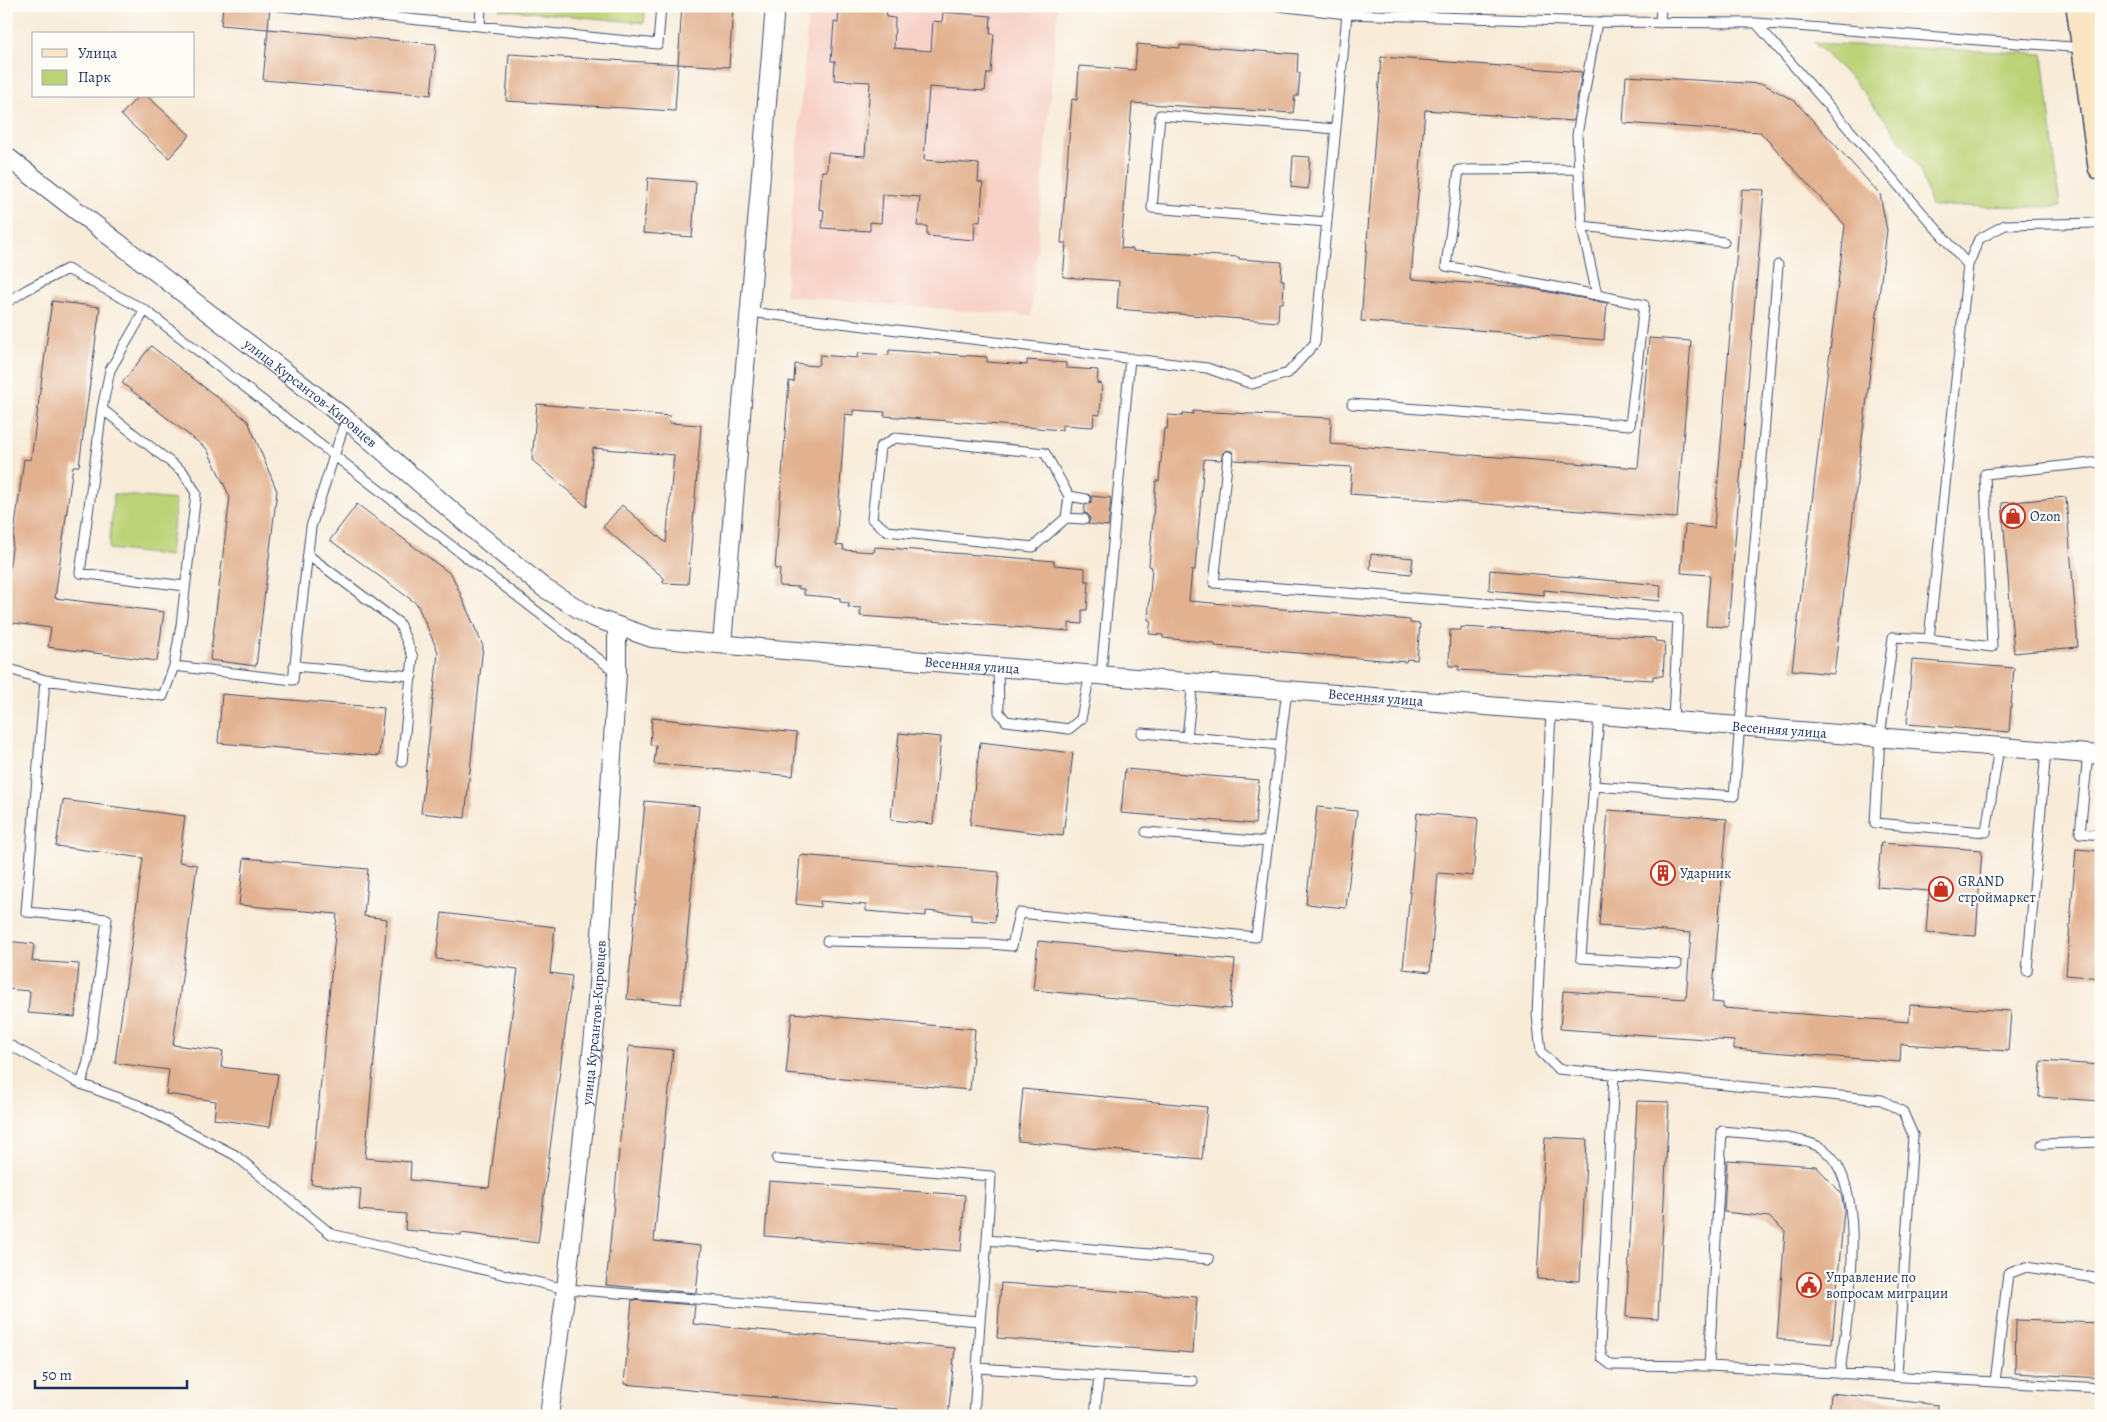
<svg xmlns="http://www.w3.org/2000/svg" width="2107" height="1422" font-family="Alegreya,serif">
<rect width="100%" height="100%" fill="#fdfcf7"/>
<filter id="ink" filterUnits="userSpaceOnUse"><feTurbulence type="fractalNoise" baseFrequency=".02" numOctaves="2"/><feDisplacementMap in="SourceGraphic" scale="10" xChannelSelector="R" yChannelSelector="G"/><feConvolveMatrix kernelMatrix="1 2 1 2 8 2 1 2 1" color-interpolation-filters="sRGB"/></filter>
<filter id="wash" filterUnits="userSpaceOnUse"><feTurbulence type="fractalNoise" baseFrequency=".0096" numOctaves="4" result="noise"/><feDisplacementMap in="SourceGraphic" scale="20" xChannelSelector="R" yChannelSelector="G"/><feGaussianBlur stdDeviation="1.12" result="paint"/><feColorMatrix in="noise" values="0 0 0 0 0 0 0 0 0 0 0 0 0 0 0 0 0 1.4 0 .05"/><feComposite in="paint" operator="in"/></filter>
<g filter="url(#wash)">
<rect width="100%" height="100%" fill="#f8ebd8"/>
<path fill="#f7d1c7" d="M 809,6 L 1058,6 L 1031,316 L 785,296 Z"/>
<path fill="#bcd276" stroke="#6c806a" d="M 500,6 L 646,6 L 644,23 L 499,9 Z
M 1814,43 L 2043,54 L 2060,207 L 1931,206 L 1920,169 L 1892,128 L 1854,81 Z
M 114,494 L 176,500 L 170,556 L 109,549 Z"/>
<g id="blocks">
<path fill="#e2b18f" d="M 223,6 L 270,6 L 268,29 L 221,25 Z
M 682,6 L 733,6 L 729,67 L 678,64 Z
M 839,6 L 887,7 L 886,17 L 895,18 L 894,48 L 931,51 L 933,21 L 942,22 L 943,12 L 991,16 L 990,34 L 994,34 L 991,73 L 987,73 L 985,91 L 929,87 L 924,160 L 979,164 L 978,182 L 983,183 L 980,222 L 975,221 L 974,240 L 927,236 L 927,226 L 917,226 L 920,197 L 883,194 L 881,223 L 870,222 L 870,231 L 822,228 L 824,210 L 819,209 L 822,171 L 827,171 L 828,153 L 865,156 L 870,82 L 834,80 L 835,61 L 831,61 L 834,22 L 838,23 Z
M 268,29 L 436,44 L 431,95 L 263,80 Z
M 1137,44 L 1180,48 L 1180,45 L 1298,54 L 1297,73 L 1300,73 L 1298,96 L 1295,96 L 1293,113 L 1132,103 L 1121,248 L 1133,249 L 1133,251 L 1239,257 L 1239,259 L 1282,262 L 1281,280 L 1284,280 L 1283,303 L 1279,303 L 1278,322 L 1117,309 L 1119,281 L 1063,277 L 1066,243 L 1061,243 L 1063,218 L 1072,99 L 1077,100 L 1079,66 L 1135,70 Z
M 509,54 L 678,64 L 675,111 L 506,101 Z
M 1381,57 L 1582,72 L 1573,121 L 1425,110 L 1411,279 L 1522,287 L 1607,303 L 1604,340 L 1361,321 Z
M 1626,76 L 1763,84 L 1795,101 L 1880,194 L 1887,230 L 1834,674 L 1792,670 L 1845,225 L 1760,132 L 1623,123 Z
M 138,96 L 147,96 L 190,135 L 169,158 L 121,115 Z
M 1293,156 L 1310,157 L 1308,189 L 1291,187 Z
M 648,178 L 696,182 L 692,237 L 643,233 Z
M 1742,189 L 1764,190 L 1728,627 L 1706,626 L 1710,575 L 1681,573 L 1685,525 L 1714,528 Z
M 52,301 L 100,307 L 79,466 L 73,466 L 55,598 L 164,612 L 157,661 L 48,647 L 51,628 L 6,622 L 6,594 L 24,459 L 31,460 Z
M 1649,338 L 1691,341 L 1677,518 L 1350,494 L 1352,467 L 1234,460 L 1232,451 L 1226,450 L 1223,453 L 1221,460 L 1204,459 L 1195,570 L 1192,570 L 1189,601 L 1410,620 L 1410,623 L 1420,624 L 1417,660 L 1407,659 L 1406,662 L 1215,646 L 1215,643 L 1163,638 L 1163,635 L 1149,634 L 1151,620 L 1148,620 L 1152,567 L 1149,566 L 1156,481 L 1159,481 L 1164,429 L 1167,429 L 1168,415 L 1182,416 L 1183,413 L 1193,414 L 1193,411 L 1331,418 L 1330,444 L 1638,468 Z
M 151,346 L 248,421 L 277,491 L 256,666 L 210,660 L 230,497 L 207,449 L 122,383 Z
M 889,350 L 987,357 L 987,362 L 1027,365 L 1027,360 L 1066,363 L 1066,368 L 1098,370 L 1097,383 L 1102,384 L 1100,415 L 1094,414 L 1093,427 L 1062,425 L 1062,430 L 1001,425 L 884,416 L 885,412 L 853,410 L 853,415 L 845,414 L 836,545 L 844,546 L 843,550 L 874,552 L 875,547 L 1043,560 L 1054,561 L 1054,565 L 1085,568 L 1085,581 L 1089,581 L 1087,610 L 1082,610 L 1082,624 L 1069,623 L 1069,631 L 860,616 L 861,608 L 848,607 L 849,603 L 840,602 L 840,598 L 804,595 L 804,589 L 799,589 L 799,587 L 779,586 L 780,569 L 775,569 L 789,381 L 794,382 L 795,364 L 816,366 L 819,364 L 820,355 L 857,358 L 858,353 L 889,355 Z
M 537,404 L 670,416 L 669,423 L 701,425 L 688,584 L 663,583 L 664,578 L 603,527 L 622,505 L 666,543 L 674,455 L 593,448 L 587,507 L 532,460 Z
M 1091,496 L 1111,498 L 1108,526 L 1088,524 L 1090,519 L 1088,514 L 1084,513 L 1085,505 L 1091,503 Z
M 2066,497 L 2078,647 L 2014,653 L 2002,503 Z
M 357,504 L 452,575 L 483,646 L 465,818 L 421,813 L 438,652 L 417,604 L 330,540 Z
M 1371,554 L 1413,558 L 1411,574 L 1370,570 Z
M 1490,570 L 1661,585 L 1660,601 L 1544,590 L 1544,595 L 1489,590 Z
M 1461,627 L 1655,638 L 1655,641 L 1665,642 L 1663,676 L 1653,676 L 1653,680 L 1458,670 L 1459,666 L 1449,666 L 1450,630 L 1461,630 Z
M 1912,660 L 2014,668 L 2009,732 L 1907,724 Z
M 222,694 L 384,708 L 379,756 L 218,743 Z
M 652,718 L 797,733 L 793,776 L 654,764 L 656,745 L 650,745 Z
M 899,733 L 941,737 L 933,824 L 891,820 Z
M 980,742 L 1073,753 L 1063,836 L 970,825 Z
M 1125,769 L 1259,780 L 1255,824 L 1121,813 Z
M 63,800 L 185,816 L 179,862 L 197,865 L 173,1045 L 223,1051 L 221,1067 L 278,1074 L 270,1127 L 214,1119 L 216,1101 L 166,1094 L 169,1070 L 115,1063 L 143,858 L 56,846 Z
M 645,801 L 699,806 L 681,1004 L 627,999 Z
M 1317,807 L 1357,811 L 1346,908 L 1306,904 Z
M 1608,810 L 1727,819 L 1712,1002 L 1723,1003 L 1723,1008 L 1909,1022 L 1910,1005 L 2011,1011 L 2008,1051 L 1901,1044 L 1900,1062 L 1734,1049 L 1734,1041 L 1560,1029 L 1563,991 L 1686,999 L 1691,933 L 1599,926 Z
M 1417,813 L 1478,818 L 1473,876 L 1438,873 L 1430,972 L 1403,969 Z
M 1881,843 L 1982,850 L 1976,936 L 1926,933 L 1929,891 L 1877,887 Z
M 2076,849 L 2101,851 L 2101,978 L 2066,975 Z
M 800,855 L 999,872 L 995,922 L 971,920 L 971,915 L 926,911 L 926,916 L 866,911 L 866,905 L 820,901 L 820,907 L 796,904 Z
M 244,858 L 368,869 L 364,916 L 387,919 L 365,1158 L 411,1162 L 410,1180 L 489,1188 L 518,969 L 436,959 L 442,913 L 555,927 L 550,973 L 572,976 L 538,1243 L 461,1233 L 461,1235 L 405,1230 L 406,1214 L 359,1210 L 361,1189 L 311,1184 L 337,914 L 239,905 Z
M 6,941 L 34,944 L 32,961 L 79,964 L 75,1017 L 28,1013 L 30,991 L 6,989 Z
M 1038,941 L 1235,960 L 1230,1009 L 1033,990 Z
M 792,1013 L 975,1029 L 970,1090 L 786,1074 Z
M 629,1046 L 673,1050 L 654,1241 L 701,1246 L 696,1293 L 606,1285 Z
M 2041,1061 L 2101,1065 L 2101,1101 L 2039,1097 Z
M 1023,1089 L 1207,1107 L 1202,1159 L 1018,1141 Z
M 1637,1101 L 1669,1102 L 1658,1319 L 1626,1317 Z
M 1545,1137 L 1587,1139 L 1580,1281 L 1537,1279 Z
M 1727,1160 L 1816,1166 L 1841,1193 L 1844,1210 L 1832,1344 L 1777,1339 L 1785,1231 L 1769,1217 L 1724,1212 Z
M 769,1181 L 965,1195 L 961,1251 L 765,1236 Z
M 1001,1283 L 1197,1297 L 1193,1353 L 997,1338 Z
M 632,1300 L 695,1305 L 693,1324 L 955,1348 L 948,1416 L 897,1416 L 898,1409 L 624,1384 Z
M 2016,1320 L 2101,1323 L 2101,1378 L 2015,1373 Z
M 1831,1393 L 1938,1405 L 1937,1416 L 1829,1416 Z"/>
</g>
</g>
<g filter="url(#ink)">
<use href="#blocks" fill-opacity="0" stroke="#3c4b70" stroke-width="1"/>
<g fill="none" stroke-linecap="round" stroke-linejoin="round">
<defs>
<path id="lane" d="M 279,6 L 658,44 L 661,6
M 1348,6 L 1347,14 L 1597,22
M 1660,23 L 1661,6
M 1756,23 L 1968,265
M 480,25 L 481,6
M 1578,169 L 1459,170 L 1446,266 L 1597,295
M 1327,222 L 1152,208 L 1160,115 L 1336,129
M 1582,226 L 1724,242
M 6,303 L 26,290 L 67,269 L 145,310 L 617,673
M 145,310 L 110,370 L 102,409 L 80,573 L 185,586
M 750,312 L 1207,368 L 1252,384 L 1288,373 L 1315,343 L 1347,14 L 1278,6
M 1352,404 L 1630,425 L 1644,305 L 1597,295 L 1582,226 L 1577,135 L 1597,22 L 1756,23 L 2084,48
M 895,438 L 1045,453 L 1069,496 L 1066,518 L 1033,547 L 887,531 L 872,519 L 880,447 Z
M 1228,456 L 1214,583 L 1678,618 L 1673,721
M 1069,496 L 1086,499
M 1066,518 L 1084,519
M 308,555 L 399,623 L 413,657 L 402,762
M 1929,639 L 1992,647 L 1985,474 L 2101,462
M 174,666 L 293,680 L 311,527 L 346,419
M 294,666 L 412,676
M 998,667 L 999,712 L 1006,721 L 1069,729 L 1081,719 L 1090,674
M 6,668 L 45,680 L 163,696 L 174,666 L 181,625 L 196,493 L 183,472 L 102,409
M 1101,675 L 1130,358
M 45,680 L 26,912 L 107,919 L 88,1062 L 81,1084
M 1551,711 L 1537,1015 L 1541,1052 L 1558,1069 L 1882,1100 L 1903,1112 L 1913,1135 L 1897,1376
M 1599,715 L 1581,958 L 1677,964
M 1142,733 L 1280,745
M 1187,737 L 1193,682
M 1999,747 L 1986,832 L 1875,823 L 1880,737 L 1893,637 L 1929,639 L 1968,265 L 1979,239 L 2005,225 L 2101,223
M 2088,754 L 2080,833 L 2101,835
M 1594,786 L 1734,796 L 1778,265
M 1146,832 L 1268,842
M 827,941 L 991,944 L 1012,946 L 1019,913 L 1256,937 L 1287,690
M 2027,971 L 2046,750
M 6,1043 L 81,1084 L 138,1105 L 235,1155 L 331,1234 L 566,1289 L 980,1321 L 987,1240 L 1209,1259
M 1614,1075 L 1600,1346 L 1602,1358 L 1611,1365 L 1709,1366
M 2042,1144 L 2101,1142
M 777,1159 L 991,1176 L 987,1240
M 978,1368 L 1099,1376 L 1095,1416
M 1840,1374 C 1846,1321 1872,1183 1823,1149 C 1802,1135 1748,1134 1722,1131 L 1709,1366 C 1840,1374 1970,1380 2101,1388
M 1099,1376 L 1193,1381
M 1995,1382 L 2008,1274 L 2026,1267 L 2101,1279
M 974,1416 L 980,1321"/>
<g id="street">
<path id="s1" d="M 6,156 L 346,419 L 482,537 L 544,588 L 592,617 L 652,638 L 784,650 L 2101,755"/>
<path d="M 722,644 L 775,6"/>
<path id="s2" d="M 549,1416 L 566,1289 L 596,1017 L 617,674 L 617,626"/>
</g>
<path id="secondary" d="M 2079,6 L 2101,167"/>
</defs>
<use href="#lane" stroke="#3c4b70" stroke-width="11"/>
<use href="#street" stroke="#3c4b70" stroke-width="20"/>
<use href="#secondary" stroke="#3c4b70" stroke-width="28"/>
<use href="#lane" stroke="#fff" stroke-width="9"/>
<use href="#street" stroke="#fff" stroke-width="18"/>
<use href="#secondary" stroke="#fbe6c4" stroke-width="25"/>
</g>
</g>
<defs>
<symbol id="shop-ring" viewBox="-11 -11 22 22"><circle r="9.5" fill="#fdfcf7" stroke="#c8321e" stroke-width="1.5"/><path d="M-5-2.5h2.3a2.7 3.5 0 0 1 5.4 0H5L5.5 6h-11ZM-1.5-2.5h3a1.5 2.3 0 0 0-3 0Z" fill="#c8321e"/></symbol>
<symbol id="building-ring" viewBox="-11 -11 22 22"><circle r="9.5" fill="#fdfcf7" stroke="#c8321e" stroke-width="1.5"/><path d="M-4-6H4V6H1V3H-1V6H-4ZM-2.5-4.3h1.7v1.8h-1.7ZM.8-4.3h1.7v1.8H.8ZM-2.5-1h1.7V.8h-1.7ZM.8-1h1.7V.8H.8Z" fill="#c8321e"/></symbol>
<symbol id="civic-ring" viewBox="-11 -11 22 22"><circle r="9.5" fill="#fdfcf7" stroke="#c8321e" stroke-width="1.5"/><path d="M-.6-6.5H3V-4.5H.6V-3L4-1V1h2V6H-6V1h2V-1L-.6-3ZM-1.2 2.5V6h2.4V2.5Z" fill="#c8321e"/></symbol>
</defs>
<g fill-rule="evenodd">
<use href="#shop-ring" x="1999" y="502" width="28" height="28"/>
<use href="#building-ring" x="1649" y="859" width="28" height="28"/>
<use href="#shop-ring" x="1927" y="875" width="28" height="28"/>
<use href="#civic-ring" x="1795" y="1271" width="28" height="28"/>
</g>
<g text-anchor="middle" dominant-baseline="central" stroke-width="4.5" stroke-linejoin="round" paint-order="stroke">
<g font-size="14" fill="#1b2f5e" stroke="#fdfcf7">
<text stroke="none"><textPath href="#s1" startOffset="386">улица Курсантов-Кировцев</textPath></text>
<text stroke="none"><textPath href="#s1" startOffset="1131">Весенняя улица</textPath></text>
<text stroke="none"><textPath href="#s1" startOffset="1536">Весенняя улица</textPath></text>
<text stroke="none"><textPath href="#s1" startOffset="1941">Весенняя улица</textPath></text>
<text stroke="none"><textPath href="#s2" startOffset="396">улица Курсантов-Кировцев</textPath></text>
</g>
<g font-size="14" fill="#1b2f5e" stroke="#fdfcf7" text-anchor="start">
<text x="2030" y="516">Ozon</text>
<text x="1680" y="873">Ударник</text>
<text x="1958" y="881">GRAND<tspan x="1958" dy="16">строймаркет</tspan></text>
<text x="1826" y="1277">Управление по<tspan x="1826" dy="16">вопросам миграции</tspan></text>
</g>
</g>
<rect width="2107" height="1422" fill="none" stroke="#fdfcf7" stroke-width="25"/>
<rect x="32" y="32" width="162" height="65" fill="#fdfcf7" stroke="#a3aaba"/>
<rect x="42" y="49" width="25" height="8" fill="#fbe6c4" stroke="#a3aaba"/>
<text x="78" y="58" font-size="15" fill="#1b2f5e">Улица</text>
<rect x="42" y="70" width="25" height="15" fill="#bcd276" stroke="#a3aaba"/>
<text x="78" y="82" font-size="15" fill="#1b2f5e">Парк</text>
<path d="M35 1380v8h152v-8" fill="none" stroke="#1b2f5e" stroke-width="2.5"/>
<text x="42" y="1380" font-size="15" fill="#1b2f5e" stroke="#fdfcf7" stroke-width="4" paint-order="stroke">50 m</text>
</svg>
